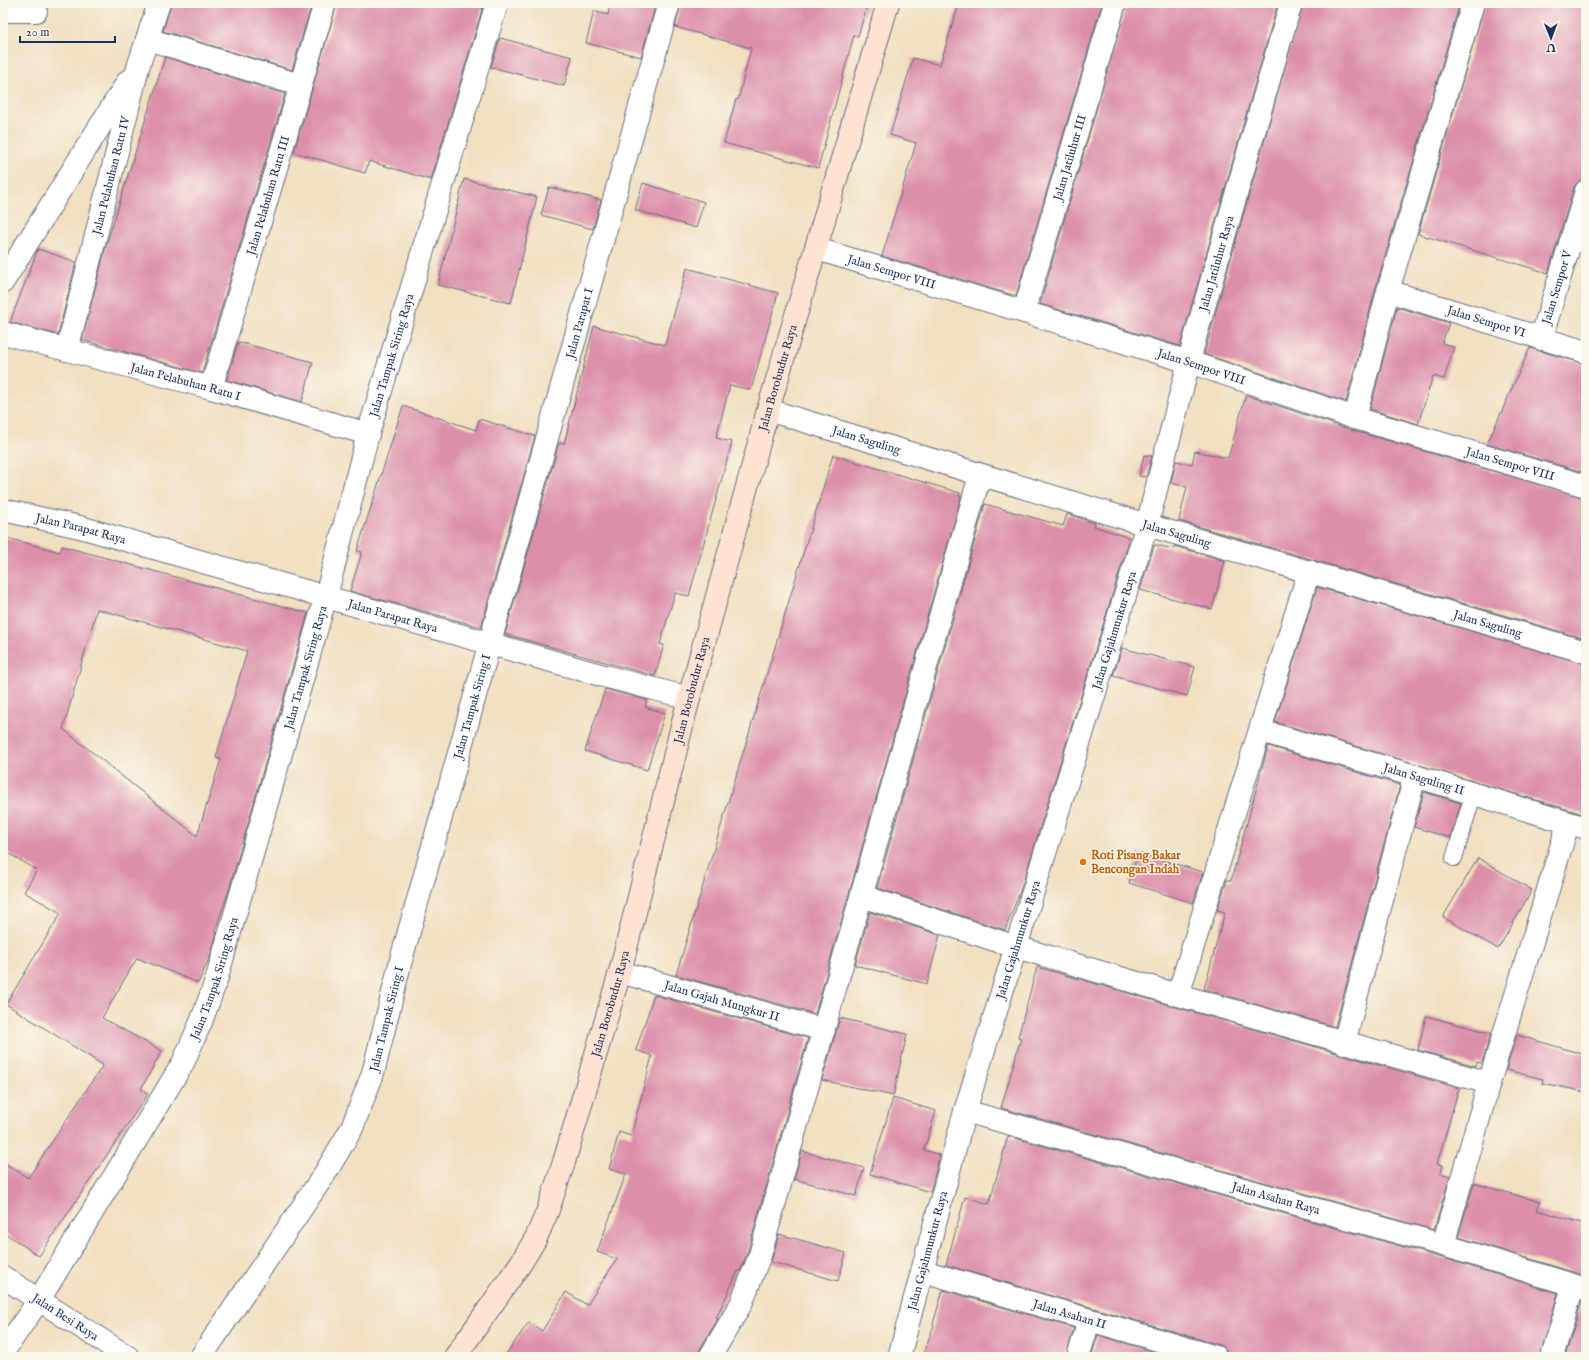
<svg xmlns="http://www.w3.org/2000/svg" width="1589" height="1360" font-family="'IM FELL English',serif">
<rect width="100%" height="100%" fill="#fbf7ec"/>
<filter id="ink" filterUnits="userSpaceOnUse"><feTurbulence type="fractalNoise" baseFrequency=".025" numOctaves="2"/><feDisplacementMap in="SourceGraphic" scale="8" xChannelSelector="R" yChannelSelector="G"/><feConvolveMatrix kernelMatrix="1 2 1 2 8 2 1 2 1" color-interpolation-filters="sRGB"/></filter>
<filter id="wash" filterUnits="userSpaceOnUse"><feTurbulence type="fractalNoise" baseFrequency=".012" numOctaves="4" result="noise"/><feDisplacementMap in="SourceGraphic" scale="16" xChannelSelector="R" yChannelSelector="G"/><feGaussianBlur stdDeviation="0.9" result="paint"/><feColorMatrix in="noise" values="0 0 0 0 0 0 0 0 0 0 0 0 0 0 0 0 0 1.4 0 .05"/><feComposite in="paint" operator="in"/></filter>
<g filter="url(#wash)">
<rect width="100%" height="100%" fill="#f1dfc0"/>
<g id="blocks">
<path fill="#db8fa9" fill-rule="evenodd" d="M 171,3 L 312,3 L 292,70 L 163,31 Z
M 337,3 L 484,3 L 431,180 L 369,161 L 365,173 L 294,152 Z
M 610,3 L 656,3 L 641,57 L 586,43 L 594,11 L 608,15 Z
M 681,3 L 868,3 L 858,36 L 854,35 L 818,168 L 724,143 L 736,99 L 738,100 L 751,48 L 675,27 Z
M 959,3 L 1102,3 L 1016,296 L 882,256 L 916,143 L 890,135 L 913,58 L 940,65 Z
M 1127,3 L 1278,3 L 1180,346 L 1040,304 Z
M 1303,3 L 1460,3 L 1376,287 L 1346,402 L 1204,354 Z
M 1485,3 L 1586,3 L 1586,178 L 1578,182 L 1574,187 L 1548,273 L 1418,234 Z
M 500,38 L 572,57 L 564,86 L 491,67 Z
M 165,57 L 285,94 L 202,373 L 82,340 L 106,246 Z
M 464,179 L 537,197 L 511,303 L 438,285 Z
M 643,183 L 704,202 L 696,228 L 635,210 Z
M 549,187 L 601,200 L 593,229 L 541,215 Z
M 38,249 L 76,262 L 58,335 L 10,322 Z
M 687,268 L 778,293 L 751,390 L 730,385 L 716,438 L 732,442 L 689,596 L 675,593 L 660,644 L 664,645 L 655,676 L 505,634 L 559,443 L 564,444 L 594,326 L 665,345 Z
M 1397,307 L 1449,323 L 1442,343 L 1454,347 L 1444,379 L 1433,376 L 1418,424 L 1370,409 Z
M 238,342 L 313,362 L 302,402 L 227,380 Z
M 1530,348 L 1586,364 L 1586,473 L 1487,444 Z
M 1246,395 L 1351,430 L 1586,498 L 1586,639 L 1179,521 L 1187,487 L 1171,483 L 1176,461 L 1192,464 L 1195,451 L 1228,458 Z
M 403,406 L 476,430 L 479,419 L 535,436 L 481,627 L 350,591 L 362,552 L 357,551 Z
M 833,455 L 960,493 L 959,496 L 961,497 L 815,1014 L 676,975 Z
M 1144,455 L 1152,456 L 1146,477 L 1139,476 Z
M 985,504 L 1063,526 L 1067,514 L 1095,523 L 1094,526 L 1130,538 L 1022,886 L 1005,930 L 877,888 Z
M 3,537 L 60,552 L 62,546 L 308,613 L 229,890 L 215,931 L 217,932 L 211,955 L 198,983 L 137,958 L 102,1018 L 162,1051 L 141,1089 L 148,1094 L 39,1256 L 3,1232 L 3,1162 L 28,1178 L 103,1065 L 6,1004 L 61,913 L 24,892 L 37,870 L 3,850 ZM 97,609 L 247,651 L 216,758 L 221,759 L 197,836 L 63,729 Z
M 1156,545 L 1173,549 L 1174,546 L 1225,561 L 1212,609 L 1140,590 L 1154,546 Z
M 1317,587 L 1586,664 L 1586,815 L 1275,722 Z
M 1122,648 L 1195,667 L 1187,696 L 1113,676 Z
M 605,689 L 647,700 L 645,707 L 665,713 L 647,770 L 585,751 Z
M 1268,746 L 1400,785 L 1335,1027 L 1204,989 L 1225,912 L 1217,910 L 1227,880 L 1231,881 Z
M 1424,792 L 1461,803 L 1450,838 L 1414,827 Z
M 1138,853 L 1203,872 L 1193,903 L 1129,883 Z
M 1478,858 L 1532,890 L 1498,949 L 1443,917 Z
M 870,912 L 940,935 L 927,984 L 855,965 Z
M 1037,967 L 1459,1088 L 1437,1164 L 1442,1165 L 1440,1173 L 1450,1176 L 1434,1230 L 1001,1108 L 1021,1038 L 1018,1037 Z
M 654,995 L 808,1038 L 748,1251 L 740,1271 L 738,1271 L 716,1318 L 718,1319 L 699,1351 L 698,1357 L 504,1357 L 529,1322 L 542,1331 L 566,1292 L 587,1305 L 617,1259 L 597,1252 L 626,1174 L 609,1169 L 619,1132 L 631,1136 L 652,1056 L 636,1050 Z
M 1426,1016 L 1491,1033 L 1482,1063 L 1477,1062 L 1476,1066 L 1418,1050 Z
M 840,1018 L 907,1034 L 893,1096 L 822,1080 Z
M 1517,1035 L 1586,1055 L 1586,1092 L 1542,1083 L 1543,1079 L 1506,1070 Z
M 893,1098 L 936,1111 L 924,1150 L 940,1155 L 930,1192 L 870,1174 Z
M 1008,1136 L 1439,1257 L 1558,1293 L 1540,1357 L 1228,1357 L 1225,1349 L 1220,1345 L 946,1265 L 965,1197 L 989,1204 Z
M 802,1151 L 864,1168 L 856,1196 L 794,1179 Z
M 1474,1183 L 1540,1202 L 1537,1210 L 1586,1224 L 1586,1276 L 1458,1237 Z
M 779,1234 L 846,1253 L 838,1281 L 771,1262 Z
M 943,1290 L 1074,1328 L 1066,1357 L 922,1357 L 934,1325 L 933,1324 Z
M 1582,1301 L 1586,1301 L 1586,1357 L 1565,1357 Z
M 1098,1335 L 1172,1357 L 1091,1357 Z"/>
</g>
</g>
<g filter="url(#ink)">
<use href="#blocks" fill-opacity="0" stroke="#666d80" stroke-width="1"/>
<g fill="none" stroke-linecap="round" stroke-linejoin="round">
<defs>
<path id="lane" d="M 1454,858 L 1473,795"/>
<g id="street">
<path d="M 3,11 L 36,11"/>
<path d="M 147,39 L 300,85"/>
<path id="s1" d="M 817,249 L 1189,362 L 1355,418 L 1586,486"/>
<path d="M 3,282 L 128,81"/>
<path id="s2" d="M 1388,291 L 1586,352"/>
<path id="s3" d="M 1024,312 L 1115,3"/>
<path id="s4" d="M 3,333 L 211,388 L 368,434"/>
<path id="s5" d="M 1541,339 L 1586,191"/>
<path id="s6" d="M 67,350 L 139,64 L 159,3"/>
<path id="s7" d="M 211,388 L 325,3"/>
<path id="s8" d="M 768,410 L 1147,525 L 1586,652"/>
<path d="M 1355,418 L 1388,291 L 1473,3"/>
<path id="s9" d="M 3,510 L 80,527 L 604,676 L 689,698"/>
<path id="s10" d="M 1261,731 L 1415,776 L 1586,828"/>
<path d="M 862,896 L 1016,947 L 1178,995 L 1489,1083"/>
<path id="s11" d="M 620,972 L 824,1030"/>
<path d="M 1178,995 L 1309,571"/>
<path d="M 1344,1043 L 1415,776"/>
<path id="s12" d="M 965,1111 L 1443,1245 L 1586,1289"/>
<path d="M 1443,1245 L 1489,1083 L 1568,824"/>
<path id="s13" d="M 923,1271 L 1216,1357"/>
<path id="s14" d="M 3,1277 L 128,1357"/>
<path id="s15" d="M 3,1352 L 39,1300 L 183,1063 L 201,1022 L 216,981 L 326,596 L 368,434 L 497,3"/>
<path id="s16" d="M 201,1357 L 324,1175 L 352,1128 L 373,1073 L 401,960 L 669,3"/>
<path d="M 710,1357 L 741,1304 L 760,1255 L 980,475"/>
<path id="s17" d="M 899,1357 L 965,1111 L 1147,525 L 1195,338 L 1291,3"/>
<path d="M 1078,1357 L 1089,1321"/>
<path d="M 1552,1357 L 1573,1286"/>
</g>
<g id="secondary">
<path id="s18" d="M 455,1357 L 521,1263 L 536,1238 L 548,1210 L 564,1162 L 620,972 L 689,698 L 768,410 L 888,3"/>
</g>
</defs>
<use href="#lane" stroke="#666d80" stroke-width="18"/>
<use href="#street" stroke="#666d80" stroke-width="24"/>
<use href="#secondary" stroke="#666d80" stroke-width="24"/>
<use href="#lane" stroke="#fff" stroke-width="16"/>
<use href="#street" stroke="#fff" stroke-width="22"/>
<use href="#secondary" stroke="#fee3d2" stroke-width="22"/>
</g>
</g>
<circle fill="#e8710a" stroke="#fbf7ec" stroke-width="1.5" cx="1083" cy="862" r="4"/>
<g text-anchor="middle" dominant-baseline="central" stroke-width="3" stroke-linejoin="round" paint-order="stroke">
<g font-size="12" fill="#1b2f5e" stroke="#fbf7ec">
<text stroke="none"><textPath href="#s3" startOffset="161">Jalan Jatiluhur III</textPath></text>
<text stroke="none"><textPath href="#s6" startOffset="180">Jalan Pelabuhan Ratu IV</textPath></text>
<text stroke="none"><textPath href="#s7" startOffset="201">Jalan Pelabuhan Ratu III</textPath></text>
<text stroke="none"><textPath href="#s17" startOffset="1139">Jalan Jatiluhur Raya</textPath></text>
<text stroke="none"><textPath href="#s1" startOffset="78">Jalan Sempor VIII</textPath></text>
<text stroke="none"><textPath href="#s5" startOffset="54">Jalan Sempor V</textPath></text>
<text stroke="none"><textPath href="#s2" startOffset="103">Jalan Sempor VI</textPath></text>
<text stroke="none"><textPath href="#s16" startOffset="1111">Jalan Parapat I</textPath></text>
<text stroke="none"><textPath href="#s15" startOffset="1079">Jalan Tampak Siring Raya</textPath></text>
<text stroke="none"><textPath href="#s1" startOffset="402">Jalan Sempor VIII</textPath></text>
<text stroke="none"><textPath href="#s18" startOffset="1038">Jalan Borobudur Raya</textPath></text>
<text stroke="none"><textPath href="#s4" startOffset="189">Jalan Pelabuhan Ratu I</textPath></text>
<text stroke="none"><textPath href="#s8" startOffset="103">Jalan Saguling</textPath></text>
<text stroke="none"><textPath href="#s1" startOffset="726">Jalan Sempor VIII</textPath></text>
<text stroke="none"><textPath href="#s9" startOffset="80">Jalan Parapat Raya</textPath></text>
<text stroke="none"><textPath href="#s8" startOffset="427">Jalan Saguling</textPath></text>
<text stroke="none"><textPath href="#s9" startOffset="404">Jalan Parapat Raya</textPath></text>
<text stroke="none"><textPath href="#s8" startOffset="751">Jalan Saguling</textPath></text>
<text stroke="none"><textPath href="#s17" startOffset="758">Jalan Gajahmunkur Raya</textPath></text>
<text stroke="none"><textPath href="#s15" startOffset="755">Jalan Tampak Siring Raya</textPath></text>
<text stroke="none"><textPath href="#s18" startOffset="714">Jalan Borobudur Raya</textPath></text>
<text stroke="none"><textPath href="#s16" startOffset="713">Jalan Tampak Siring I</textPath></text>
<text stroke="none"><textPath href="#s10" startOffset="170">Jalan Saguling II</textPath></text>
<text stroke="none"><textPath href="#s17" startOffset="434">Jalan Gajahmunkur Raya</textPath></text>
<text stroke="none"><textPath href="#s15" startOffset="431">Jalan Tampak Siring Raya</textPath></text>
<text stroke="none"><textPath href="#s11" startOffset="106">Jalan Gajah Mungkur II</textPath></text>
<text stroke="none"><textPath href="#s18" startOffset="390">Jalan Borobudur Raya</textPath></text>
<text stroke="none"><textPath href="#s16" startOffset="389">Jalan Tampak Siring I</textPath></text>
<text stroke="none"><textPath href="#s12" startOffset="323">Jalan Asahan Raya</textPath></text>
<text stroke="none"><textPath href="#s17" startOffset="110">Jalan Gajahmunkur Raya</textPath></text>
<text stroke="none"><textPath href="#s13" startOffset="153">Jalan Asahan II</textPath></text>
<text stroke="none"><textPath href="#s14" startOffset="74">Jalan Besi Raya</textPath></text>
</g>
<g font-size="12" font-weight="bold" fill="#c56008" stroke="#fbf7ec" text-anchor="start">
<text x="1091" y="855">Roti Pisang Bakar<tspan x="1091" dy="14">Bencongan Indah</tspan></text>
</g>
</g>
<rect width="1589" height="1360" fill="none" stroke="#fbf7ec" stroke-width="16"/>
<g transform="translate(1551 38) rotate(179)" stroke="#fbf7ec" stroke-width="3" paint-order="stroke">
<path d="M0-3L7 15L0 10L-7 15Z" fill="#1b2f5e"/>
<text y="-6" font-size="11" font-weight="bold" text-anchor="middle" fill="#1b2f5e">U</text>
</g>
<path d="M20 36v6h95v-6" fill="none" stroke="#1b2f5e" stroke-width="2"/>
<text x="26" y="36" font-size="12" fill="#1b2f5e" stroke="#fbf7ec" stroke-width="3" paint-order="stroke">20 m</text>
</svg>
